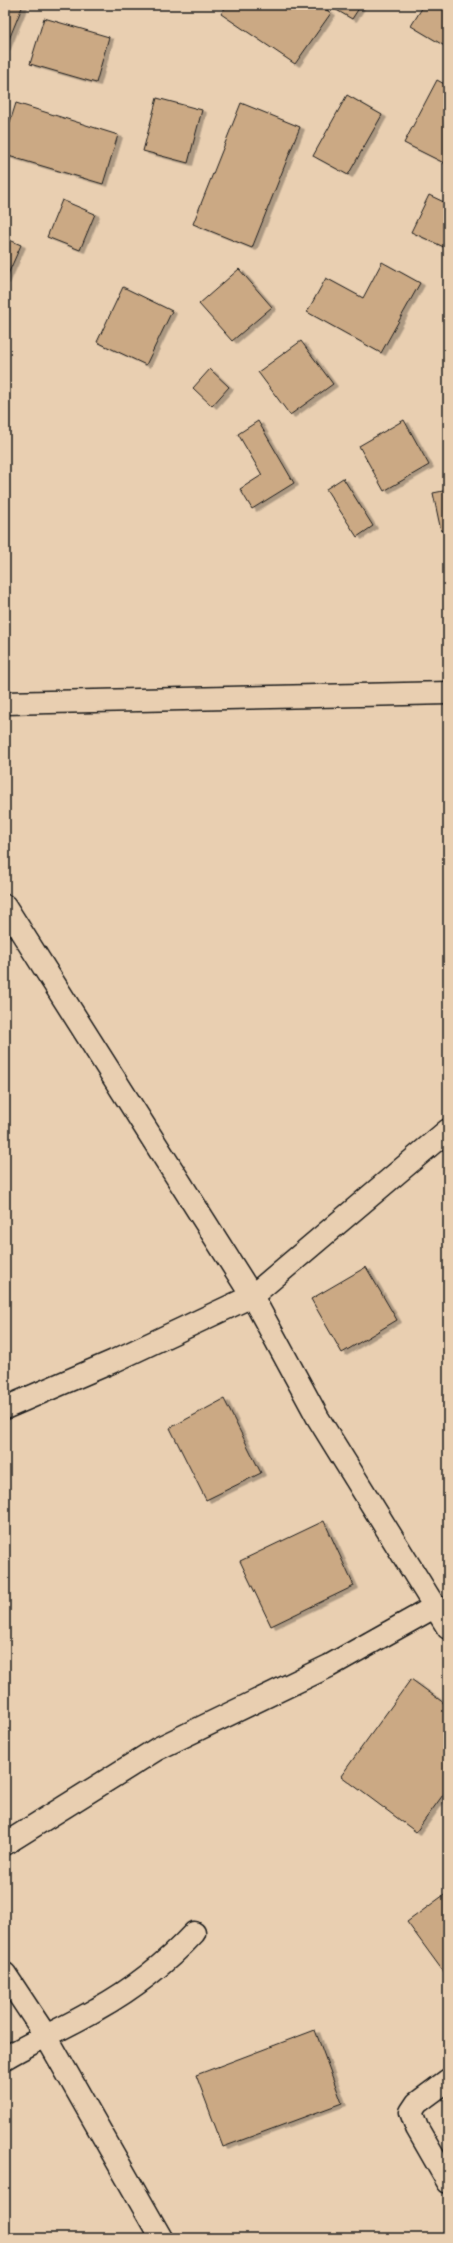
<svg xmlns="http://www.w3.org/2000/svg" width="453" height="2243" font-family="Sriracha,sans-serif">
<defs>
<filter id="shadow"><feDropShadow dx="4.5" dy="2.5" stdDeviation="0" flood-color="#0004"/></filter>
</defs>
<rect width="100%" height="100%" fill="#e9cfb1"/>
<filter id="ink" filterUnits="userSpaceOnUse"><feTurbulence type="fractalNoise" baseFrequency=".025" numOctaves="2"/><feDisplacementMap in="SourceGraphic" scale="8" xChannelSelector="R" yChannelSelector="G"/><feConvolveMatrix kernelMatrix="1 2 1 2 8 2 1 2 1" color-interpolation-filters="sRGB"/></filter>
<g filter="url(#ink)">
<path fill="#cba984" stroke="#1c1c1c" filter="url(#shadow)" d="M 5,5 L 23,5 L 5,49 Z
M 227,5 L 319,5 L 331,13 L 295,64 L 221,14 Z
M 328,5 L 361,5 L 352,19 Z
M 424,5 L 448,5 L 448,48 L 411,26 Z
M 44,18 L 109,37 L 96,83 L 30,64 Z
M 437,80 L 448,86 L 448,165 L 404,143 Z
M 347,95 L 382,115 L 348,175 L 313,156 Z
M 157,98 L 202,110 L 188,163 L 143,151 Z
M 16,103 L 118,135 L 103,184 L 5,155 L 5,138 Z
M 241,103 L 300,127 L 252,248 L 193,224 Z
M 429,195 L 448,204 L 448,244 L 446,248 L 411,232 Z
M 62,200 L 95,214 L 80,250 L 47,237 Z
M 5,238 L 21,245 L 5,281 Z
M 382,262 L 420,283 L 381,353 L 307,312 L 326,278 L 363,298 Z
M 239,269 L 272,307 L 232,341 L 199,304 Z
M 123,287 L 172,311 L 146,365 L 97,342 Z
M 448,299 L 448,324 L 443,323 Z
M 301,341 L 333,384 L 290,415 L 258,372 Z
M 210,369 L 229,387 L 212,406 L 193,388 Z
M 404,420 L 429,465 L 384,491 L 359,446 Z
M 258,421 L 294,483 L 252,509 L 240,489 L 262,475 L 238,434 Z
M 343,478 L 373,526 L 357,537 L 326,489 Z
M 448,490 L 448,529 L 441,531 L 433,493 Z
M 366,1267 L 397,1320 L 342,1353 L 311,1299 Z
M 224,1399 L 261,1473 L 206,1500 L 170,1428 Z
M 324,1521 L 354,1586 L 271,1626 L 240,1561 Z
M 411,1679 L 448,1706 L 448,1788 L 416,1832 L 341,1776 Z
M 448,1892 L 448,1978 L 407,1922 Z
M 315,2030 L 342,2103 L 223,2147 L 196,2075 Z"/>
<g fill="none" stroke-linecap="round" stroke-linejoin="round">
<defs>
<path id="minor" d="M 5,703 L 448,693
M 5,906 L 252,1296 L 448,1130
M 5,1408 L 114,1361 L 252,1296 L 318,1418 L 448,1628
M 5,1844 L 157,1749 L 329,1666 L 436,1606
M 5,1974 L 46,2036 L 161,2238
M 5,2058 C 35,2040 67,2027 97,2009 C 133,1989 166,1963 194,1933
M 448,2080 L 417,2103 L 411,2112 L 417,2128 L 448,2182"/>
</defs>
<use href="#minor" stroke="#1c1c1c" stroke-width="25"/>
<use href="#minor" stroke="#e9cfb1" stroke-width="22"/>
</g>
</g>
<rect width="453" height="2243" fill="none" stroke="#e9cfb1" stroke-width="20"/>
<rect x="10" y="10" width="433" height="2223" fill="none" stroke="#1c1c1c" stroke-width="1.5" filter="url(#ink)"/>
</svg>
